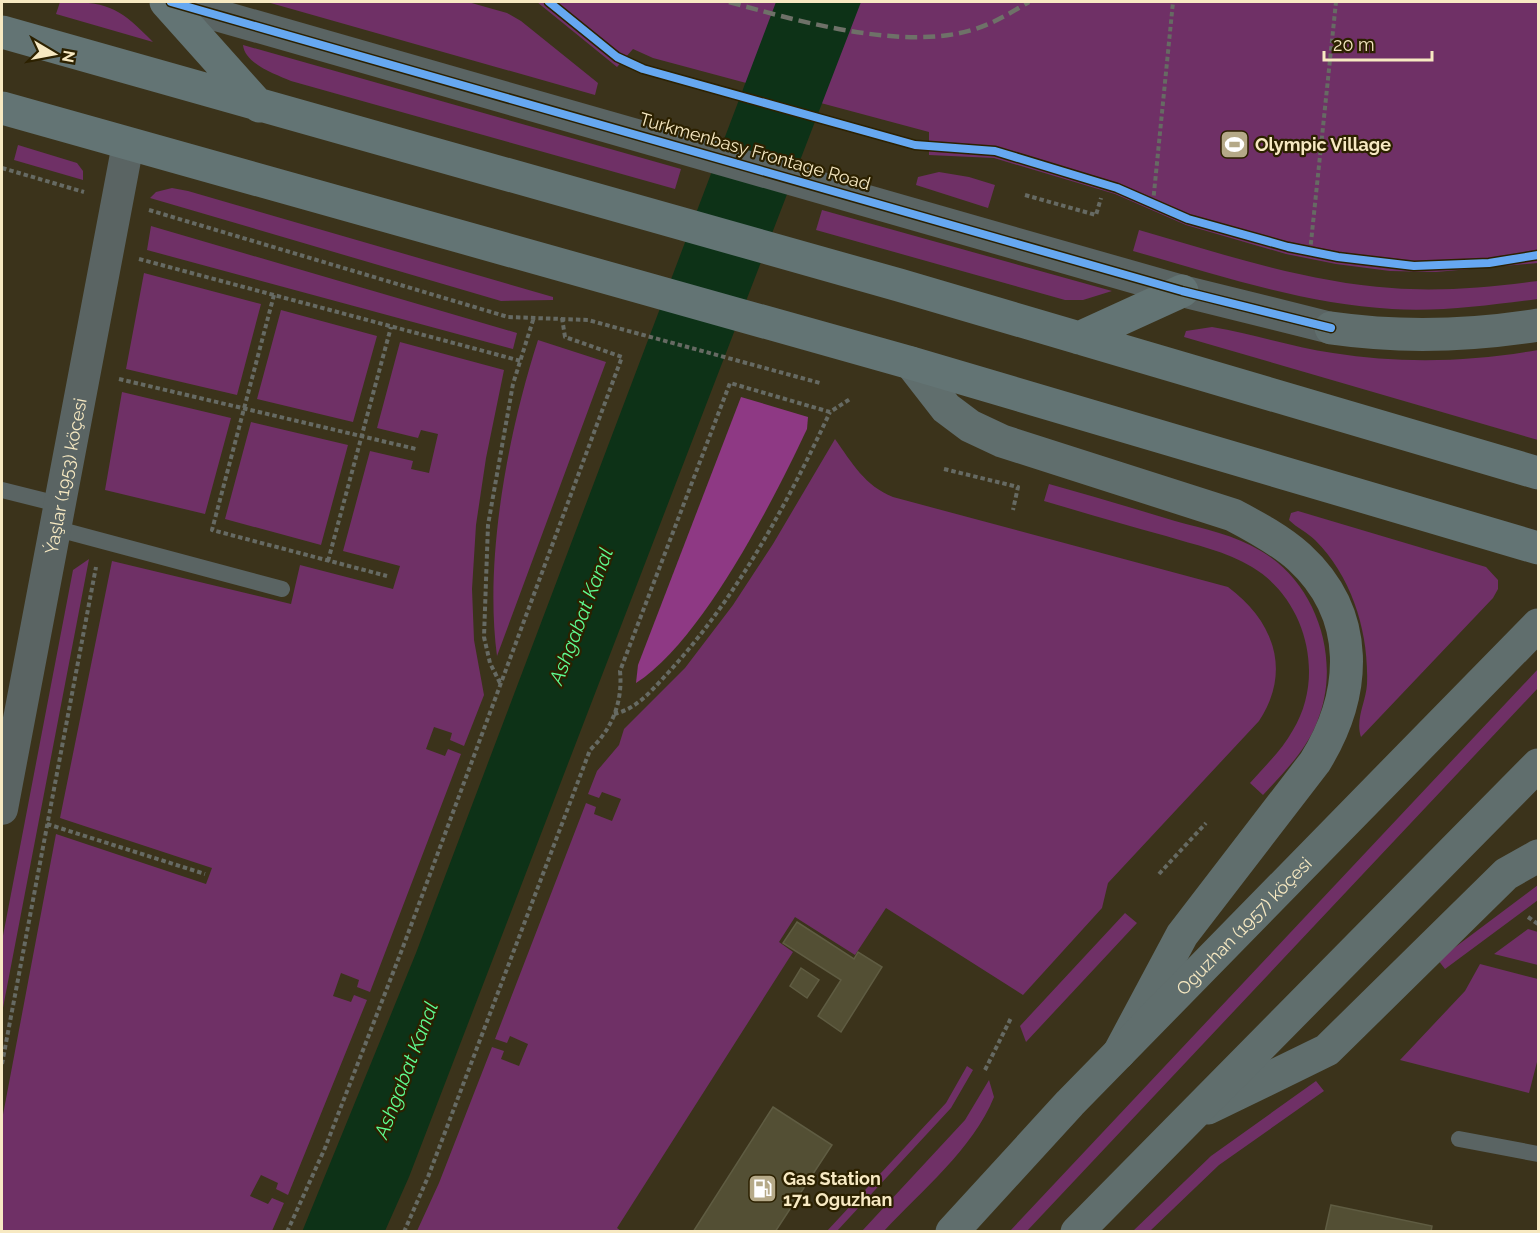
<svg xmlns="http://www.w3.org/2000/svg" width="1540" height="1233" font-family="Raleway,sans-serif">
<rect width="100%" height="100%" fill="#3b331b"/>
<path fill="#6f3066" d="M 60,2 C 108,1 120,8 153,42 L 56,14 Z
M 267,2 L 468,2 L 507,13 L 521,21 L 598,83 L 595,95 Z
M 537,2 L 1538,2 L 1538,263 L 1436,272 L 1390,271 L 1336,264 L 1286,254 L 1186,225 L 1115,194 L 994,158 L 929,155 L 929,132 L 653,58 L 633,49 L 617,67 Z
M 243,45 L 681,169 L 675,189 L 291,81 C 275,74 245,64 243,45 Z
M 18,145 L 77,163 L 83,171 L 83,180 L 14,160 Z
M 939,172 L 969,177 L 995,185 L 988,208 L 916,185 L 918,177 Z
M 172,188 L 188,191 L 553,297 L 553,300 L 501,301 L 150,198 L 156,192 Z
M 822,210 L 1112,291 L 1083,300 L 1065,300 L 816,230 Z
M 151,226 L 517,333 L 513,349 L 147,250 Z
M 1139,230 C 1222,254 1306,282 1392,288 C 1441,292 1490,287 1538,281 L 1538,299 C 1490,305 1441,312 1392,309 C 1304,304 1218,275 1133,251 Z
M 144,273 L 261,304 L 237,395 L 126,369 Z
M 281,310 L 377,336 L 353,422 L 257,399 Z
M 1212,327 C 1253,334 1293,347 1333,353 C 1402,364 1470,362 1538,350 L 1538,440 L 1184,337 L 1186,331 Z
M 538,340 L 606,362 L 497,656 C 484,559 508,433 538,340 Z
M 400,342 L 504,370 L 486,458 L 476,525 L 472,589 L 474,640 L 484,695 L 464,746 L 450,740 L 452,733 L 434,727 L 426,749 L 445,756 L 448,749 L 461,754 L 370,992 L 357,987 L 359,980 L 341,973 L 333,996 L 351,1002 L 354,995 L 367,1000 L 288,1195 L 276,1189 L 278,1183 L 261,1175 L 250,1196 L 268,1204 L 272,1198 L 284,1203 L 272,1231 L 2,1231 L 2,1120 L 56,834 L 206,884 L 212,868 L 60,818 L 112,561 L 291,604 L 300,565 L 393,589 L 400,566 L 343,551 L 370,451 L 413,461 L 411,469 L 429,473 L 438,434 L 421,430 L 418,438 L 377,428 Z
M 122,392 L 231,418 L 205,514 L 105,490 Z
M 251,422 L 348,445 L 321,545 L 225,519 Z
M 835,439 C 852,463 865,486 893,497 L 1228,587 C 1274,621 1292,671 1259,721 L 1108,883 L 1102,908 L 1023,995 L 886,908 L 855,955 L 795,917 L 779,942 L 793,952 L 617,1228 L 621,1231 L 417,1231 L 439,1183 L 492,1047 L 504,1051 L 501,1059 L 519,1066 L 528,1044 L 510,1036 L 507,1043 L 495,1039 L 586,803 L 596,807 L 594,814 L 612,821 L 621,799 L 602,792 L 599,798 L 588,794 L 597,771 L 619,745 L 624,729 L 685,668 L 733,605 L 773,544 Z
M 1049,484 C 1091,496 1133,508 1175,521 C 1204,529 1235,535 1261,551 C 1318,584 1342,662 1317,722 C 1306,751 1283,773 1263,795 L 1250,783 C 1265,766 1282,750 1293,730 C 1326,676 1306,599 1252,567 C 1226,551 1195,545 1166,536 C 1125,525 1085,513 1044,501 Z
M 1298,511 L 1486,567 L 1498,580 L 1498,589 L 1493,598 L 1361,737 C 1355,719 1366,702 1367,684 C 1369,632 1352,577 1315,540 C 1307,532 1297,528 1289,520 L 1291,513 Z
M 89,559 L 2,1013 L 2,941 L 73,570 Z
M 1538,669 L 1538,688 L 1027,1231 L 1010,1231 Z
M 1538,885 L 1538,900 L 1445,969 L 1438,960 Z
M 1125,913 L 1137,923 L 1026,1042 L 1020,1026 Z
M 1528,929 L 1538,932 L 1538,965 L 1494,954 Z
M 1480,964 L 1538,979 L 1538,1058 L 1529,1093 L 1400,1060 L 1465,991 Z
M 967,1066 L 973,1070 L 951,1108 L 837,1231 L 827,1231 L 946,1103 Z
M 989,1080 L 994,1097 C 973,1149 921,1191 884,1231 L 862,1231 L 965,1120 Z
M 1316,1081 L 1324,1091 L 1219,1165 L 1150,1231 L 1133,1231 L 1211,1156 Z"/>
<path fill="#8e3984" d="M 741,397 L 808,417 L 807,429 C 773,501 702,641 636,683 L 638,665 Z"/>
<path fill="#0d3217" d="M 776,2 L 861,2 L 409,1177 L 385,1231 L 302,1232 L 416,953 Z"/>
<path fill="#534f34" stroke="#5f5c42" stroke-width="1.5" d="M 797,922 L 854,959 L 858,952 L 882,967 L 841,1032 L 818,1016 L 841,980 L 783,943 Z
M 801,968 L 819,980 L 807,998 L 790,986 Z
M 773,1107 L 832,1145 L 775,1232 L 693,1232 Z
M 1331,1205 L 1432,1226 L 1431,1232 L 1325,1232 Z"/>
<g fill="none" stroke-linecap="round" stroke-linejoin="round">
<path stroke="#666a63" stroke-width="4" stroke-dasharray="4.5 3" stroke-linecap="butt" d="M 2,168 L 84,192
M 1025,195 L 1096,215 L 1101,198
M 1153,203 L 1173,2
M 149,210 L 508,317 L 588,320 L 820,383
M 1310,252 L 1336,2
M 139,259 L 521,361
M 274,295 L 212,530 L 387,576
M 119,379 L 416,449
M 944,469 L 1018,487 L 1013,510
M 328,561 L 391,327
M 500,683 L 490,663 L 484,637 L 488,525 L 513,384 L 534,317
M 614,714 C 637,709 652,690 667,674 C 737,598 787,504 830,412
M 47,824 L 205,874
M 1159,874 L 1206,823
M 1528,917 L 1538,924
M 2,1064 L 96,567
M 985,1070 L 1011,1018
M 287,1232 L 325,1148 L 403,947 L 622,357 L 565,337 L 562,318
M 404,1232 L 428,1177 L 590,750 C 612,729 623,702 620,671 L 730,383 L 830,412 L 850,399"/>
<path stroke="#5a6463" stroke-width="16" d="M 2,490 L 58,504
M 54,528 L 282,589
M 1459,1139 L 1538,1154"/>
<g stroke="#5a6463" stroke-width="32">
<path d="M 171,2 L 1182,291 L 1331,328"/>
<path id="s1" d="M 2,809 L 128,144"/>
</g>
<g stroke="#606e6d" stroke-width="33">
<path d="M 1331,328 C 1401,338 1469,336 1538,325"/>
<path d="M 911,363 L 946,408 L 970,426 L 1002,441 L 1233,515 C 1256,527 1280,540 1299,557 C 1362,615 1357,694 1315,762 L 1182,935 L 1119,1053"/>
<path d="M 1208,1108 L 1327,1050 L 1506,874 L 1538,856"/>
<path id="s2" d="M 952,1232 L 1070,1103 L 1538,625"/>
<path d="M 1077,1232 L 1538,765"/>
</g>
<path stroke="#637474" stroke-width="33" d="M 166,2 L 259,106
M 2,32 L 899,285 L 1538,473
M 2,108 L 911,363 L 1538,548
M 1079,338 L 1182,291"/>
<path stroke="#6e7168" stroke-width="4.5" stroke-dasharray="12 6" stroke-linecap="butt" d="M 729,2 C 798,21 902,51 972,30 C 993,24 1010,13 1029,2"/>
<defs>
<path id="cycleway" d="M 171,2 L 1182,291 L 1331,328
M 549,2 L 617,57 L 643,69 L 915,145 L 995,151 L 1117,188 L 1188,219 L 1288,247 L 1338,257 L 1414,266 L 1489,263 L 1538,255"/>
</defs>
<use href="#cycleway" stroke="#2c2100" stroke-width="11"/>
<use href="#cycleway" stroke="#66a8f1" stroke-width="8"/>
</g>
<defs>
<symbol id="stadium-square" viewBox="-11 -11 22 22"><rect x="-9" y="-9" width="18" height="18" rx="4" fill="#b5a988" stroke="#2c2100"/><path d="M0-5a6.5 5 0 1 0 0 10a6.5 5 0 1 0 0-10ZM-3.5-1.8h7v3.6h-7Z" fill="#fff"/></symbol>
<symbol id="fuel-square" viewBox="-11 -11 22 22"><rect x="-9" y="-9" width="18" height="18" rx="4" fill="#b5a988" stroke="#2c2100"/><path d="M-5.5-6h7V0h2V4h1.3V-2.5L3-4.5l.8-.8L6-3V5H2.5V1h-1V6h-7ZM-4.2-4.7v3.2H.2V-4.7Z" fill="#fff"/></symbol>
</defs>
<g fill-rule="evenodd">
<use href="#stadium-square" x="1218" y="128" width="33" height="33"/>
<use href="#fuel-square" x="746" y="1172" width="33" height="33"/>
</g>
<g text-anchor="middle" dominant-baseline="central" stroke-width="4.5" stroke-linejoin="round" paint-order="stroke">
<g font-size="18" font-weight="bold" fill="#f7e9c2" stroke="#2c2100" text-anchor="start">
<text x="1255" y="144">Olympic Village</text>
<text x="783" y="1178">Gas Station<tspan x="783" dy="21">171 Oguzhan</tspan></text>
</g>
<g font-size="18" fill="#f7e9c2" stroke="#2c2100">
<text transform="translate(755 151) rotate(16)">Turkmenbasy Frontage Road</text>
<text stroke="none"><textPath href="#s1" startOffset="339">Ýaşlar (1953) köçesi</textPath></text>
<text stroke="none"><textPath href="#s2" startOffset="423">Oguzhan (1957) köçesi</textPath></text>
</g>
<g font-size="20" font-style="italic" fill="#5efd92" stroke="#2c2100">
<text transform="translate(581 616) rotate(-69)">Ashgabat Kanal</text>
<text transform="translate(406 1070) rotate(-69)">Ashgabat Kanal</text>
</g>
</g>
<rect width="1540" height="1233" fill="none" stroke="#f7e9c2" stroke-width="6"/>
<g transform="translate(54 54) rotate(100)" stroke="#2c2100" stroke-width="4.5" paint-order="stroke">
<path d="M0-4.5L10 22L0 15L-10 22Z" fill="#f7e9c2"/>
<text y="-9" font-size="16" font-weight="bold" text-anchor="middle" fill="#f7e9c2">N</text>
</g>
<path d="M1324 51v9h108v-9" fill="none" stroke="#f7e9c2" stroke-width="3"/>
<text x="1333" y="51" font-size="18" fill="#f7e9c2" stroke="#2c2100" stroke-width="4.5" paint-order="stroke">20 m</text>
</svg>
